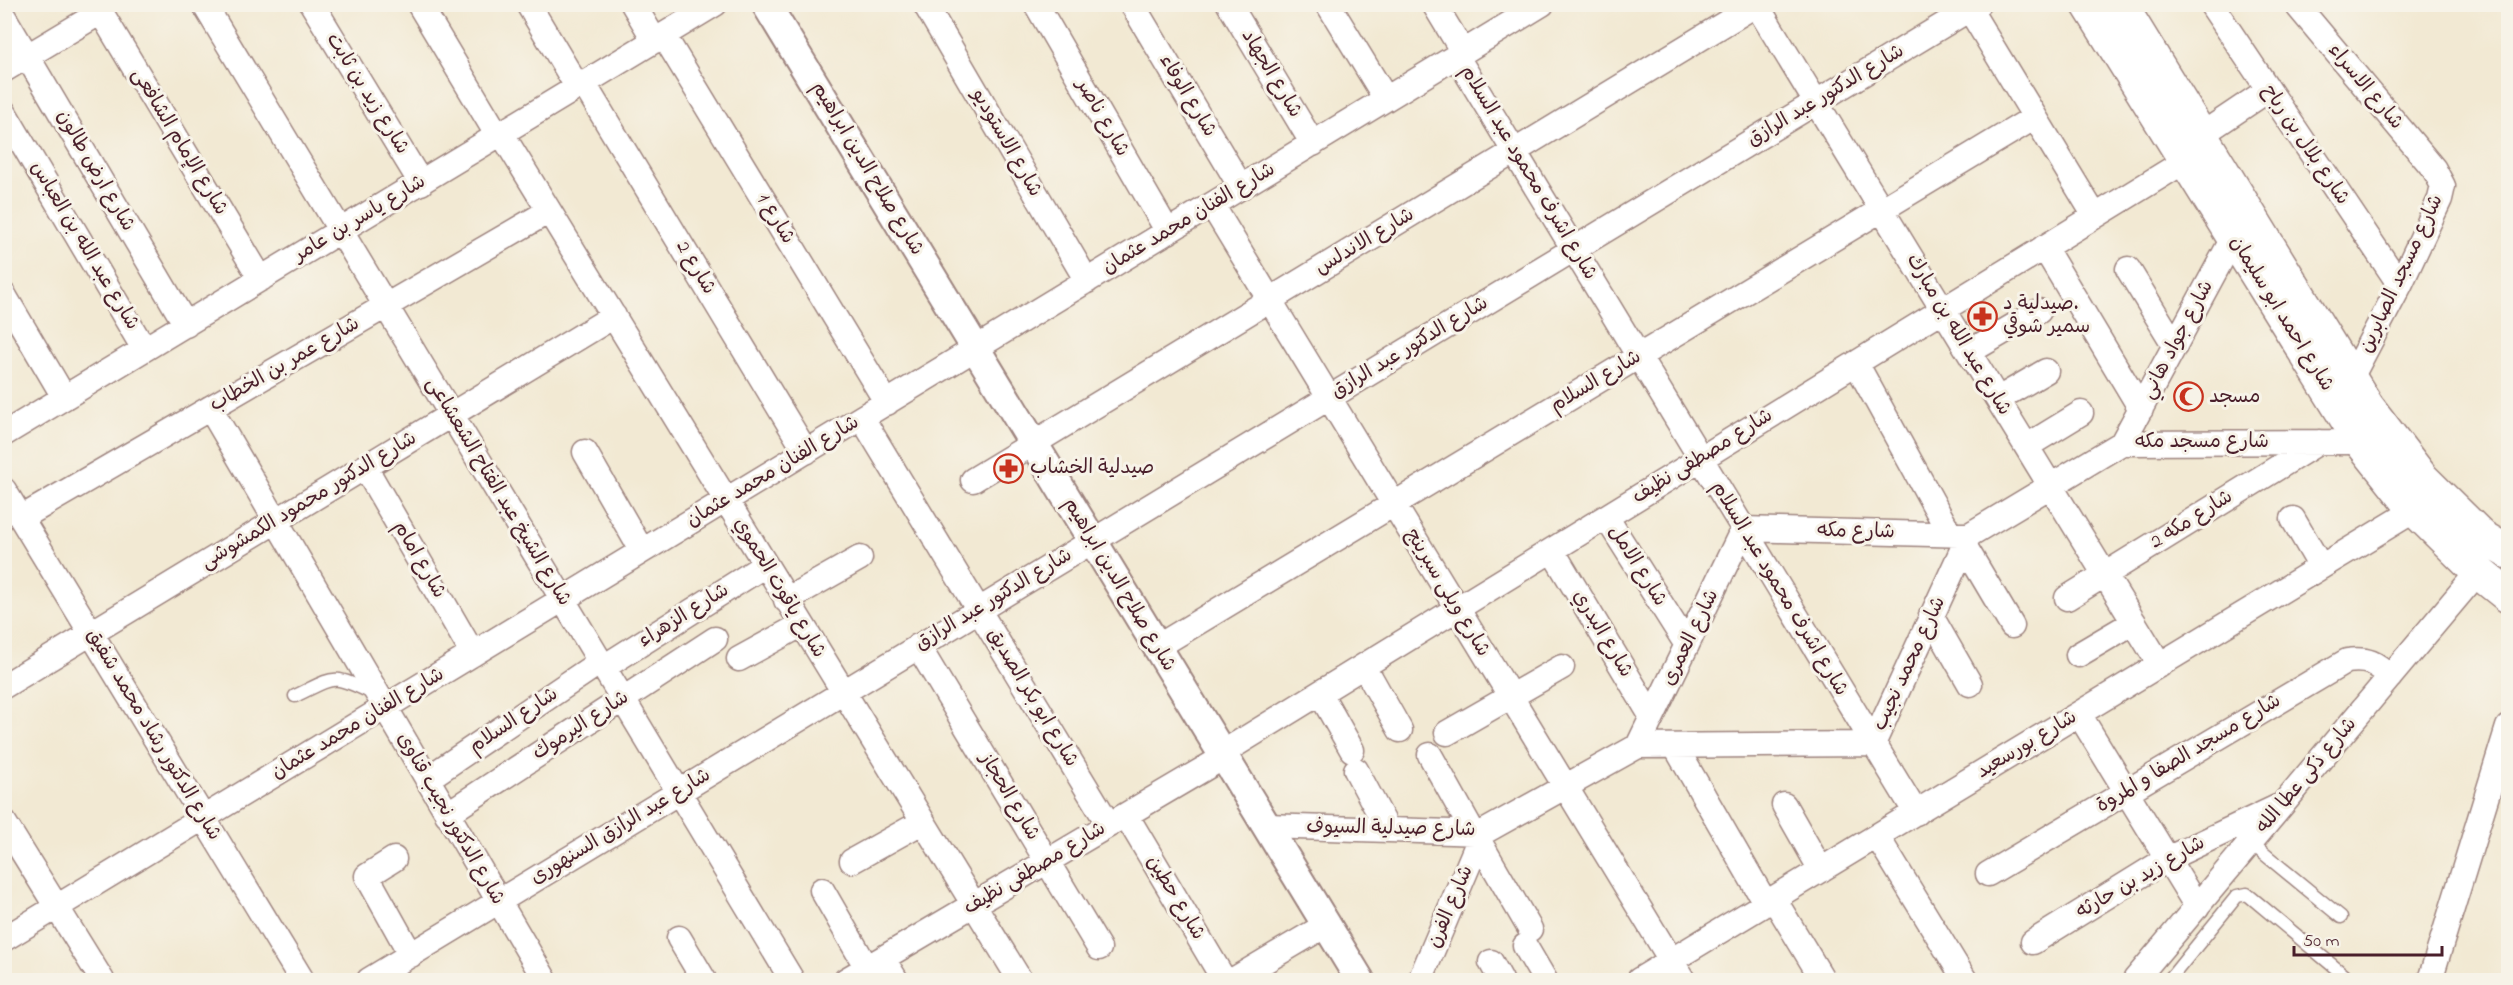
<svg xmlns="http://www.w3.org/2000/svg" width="2513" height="985" font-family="'Indie Flower','Playpen Sans Arabic',sans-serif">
<rect width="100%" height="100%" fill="#f7f3e8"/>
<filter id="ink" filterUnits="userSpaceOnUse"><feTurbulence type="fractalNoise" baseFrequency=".0167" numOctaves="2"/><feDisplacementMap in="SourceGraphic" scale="12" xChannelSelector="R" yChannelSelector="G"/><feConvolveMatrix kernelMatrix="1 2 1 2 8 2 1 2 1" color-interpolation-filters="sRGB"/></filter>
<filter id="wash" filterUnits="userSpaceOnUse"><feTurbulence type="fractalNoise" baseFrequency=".008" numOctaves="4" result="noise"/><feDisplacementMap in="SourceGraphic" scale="24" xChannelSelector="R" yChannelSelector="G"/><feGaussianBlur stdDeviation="1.35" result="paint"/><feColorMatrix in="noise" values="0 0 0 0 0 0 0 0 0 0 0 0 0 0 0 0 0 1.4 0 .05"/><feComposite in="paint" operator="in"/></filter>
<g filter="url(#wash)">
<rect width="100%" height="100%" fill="#f2e9d3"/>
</g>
<g filter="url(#ink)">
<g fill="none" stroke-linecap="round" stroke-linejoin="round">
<defs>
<path id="service" d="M 295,696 C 335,677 331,673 372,693
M 2251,843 L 2341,917
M 2169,980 L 2237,896 L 2247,894 L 2350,980"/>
<path id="minor" d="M 96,4 L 261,279
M 204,4 L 792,980
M 312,4 L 421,183
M 419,4 L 498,136
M 528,4 L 578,88
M 633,4 L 655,41
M 925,4 L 1087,281
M 1036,4 L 1168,232
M 1132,4 L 1241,187
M 1229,4 L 1313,144
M 1328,4 L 1386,99
M 1434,4 L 1463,52
M 1756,4 L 2160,665
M 2211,4 L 2400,285
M 2296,4 L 2434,169 L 2443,186 L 2440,199 L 2400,285 L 2351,378
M 1970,10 L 2095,216
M 4,17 L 186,325
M 664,36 L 887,403
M 1457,57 L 1916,813
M 4,70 L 101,12
M 584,84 L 806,452
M 4,112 L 144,349
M 502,134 L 1020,980
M 2201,135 L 2268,90
M 1212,205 L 1683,980
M 2044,247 L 2141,409
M 2128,269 L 2175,346
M 4,295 L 64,397
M 1969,352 L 2039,311
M 1856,363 L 1950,534
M 1998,399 L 2046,371
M 210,408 L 545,980
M 862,418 L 1109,825
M 4,434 L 715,4
M 2122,443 L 2233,238
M 2027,446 L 2081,413
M 585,452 L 642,551
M 365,467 L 473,654
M 973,480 L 1757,4
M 4,490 L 302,980
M 1606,517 L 1687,645
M 21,518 L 549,211
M 2293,519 L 2321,567
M 1969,535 L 2122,443 L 2361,442 L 2374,438
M 1964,545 L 2012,626
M 1552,550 L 1652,717
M 2067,598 L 2319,442
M 786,600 L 860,558
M 1931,616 L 1970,684
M 918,646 L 1099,948
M 1157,647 L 2035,117
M 2078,655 L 2134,622
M 739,659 L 801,625
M 1364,666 L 1400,730
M 604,667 L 765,565
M 4,686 L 614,316
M 1320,693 L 1352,750
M 2079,714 L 2197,907
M 1447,733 L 1562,667
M 1638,746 L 1743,529 L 1969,535
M 1675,746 L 1766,904
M 1222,753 L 2185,161
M 1430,755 L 1473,832
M 1356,770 L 1388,830
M 427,779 L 600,662
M 1784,805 L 1821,870
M 447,814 L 715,639
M 1126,815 L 1224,980
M 4,822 L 102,980
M 1266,826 L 1482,833 L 1638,746 L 1873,744 L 1969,535
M 1877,836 L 1965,980
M 1479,841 L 1530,929
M 394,859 L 367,876 L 411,955
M 852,861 L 922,822
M 1988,874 L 2347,661 C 2367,658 2377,663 2390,677
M 822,890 L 867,968
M 1774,899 L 1823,980
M 679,938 L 704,980
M 4,939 L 1542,4
M 2033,942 L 2167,859 L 2277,807
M 1525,946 L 1545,980
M 883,959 L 896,980
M 1491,962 L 1501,980
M 369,980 L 1978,4
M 846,980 L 1224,757
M 1233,980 L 1326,925
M 1420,980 L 1482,833
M 1639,980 L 2415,510
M 2135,980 L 2478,572
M 2430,980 L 2508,727"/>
<path id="tertiary" d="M 766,4 L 1360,980"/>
<path id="secondary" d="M 2088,4 L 2361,442 L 2415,510 L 2478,572 L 2508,596
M 2120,4 L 2367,406 L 2422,478 L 2482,537 L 2508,552"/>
</defs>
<use href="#service" stroke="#9e847f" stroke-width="15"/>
<use href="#minor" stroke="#9e847f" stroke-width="27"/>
<use href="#tertiary" stroke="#9e847f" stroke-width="32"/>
<use href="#secondary" stroke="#9e847f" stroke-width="36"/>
<use href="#service" stroke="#fff" stroke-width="12"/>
<use href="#minor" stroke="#fff" stroke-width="24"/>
<use href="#tertiary" stroke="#fff" stroke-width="28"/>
<use href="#secondary" stroke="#fff" stroke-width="33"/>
</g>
</g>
<defs>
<symbol id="pharmacy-ring" viewBox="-11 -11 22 22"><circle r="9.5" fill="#f7f3e8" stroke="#c8321e" stroke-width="1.5"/><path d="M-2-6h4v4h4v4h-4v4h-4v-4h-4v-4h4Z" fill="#c8321e"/></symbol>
<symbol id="mosque-ring" viewBox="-11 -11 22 22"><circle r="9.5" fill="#f7f3e8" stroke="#c8321e" stroke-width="1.5"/><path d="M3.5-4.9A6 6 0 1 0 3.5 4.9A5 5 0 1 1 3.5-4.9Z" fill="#c8321e"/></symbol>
</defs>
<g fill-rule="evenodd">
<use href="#pharmacy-ring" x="1966" y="300" width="33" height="33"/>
<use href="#mosque-ring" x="2172" y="380" width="33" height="33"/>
<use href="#pharmacy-ring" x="992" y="452" width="33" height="33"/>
</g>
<g text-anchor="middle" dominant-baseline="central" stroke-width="6" stroke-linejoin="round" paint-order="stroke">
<g font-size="20" fill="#4a1f2b" stroke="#f7f3e8">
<text transform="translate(1271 74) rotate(59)">شارع الجهاد</text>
<text transform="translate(2365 87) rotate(50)">شارع الاسراء</text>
<text transform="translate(367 94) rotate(58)">شارع زيد بن ثابت</text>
<text transform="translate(1187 96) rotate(59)">شارع الوفاء</text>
<text transform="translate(1826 96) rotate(-31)">شارع الدكتور عبد الرازق</text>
<text transform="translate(1102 118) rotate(60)">شارع ناصر</text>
<text transform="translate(179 142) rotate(59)">شارع الإمام الشافعى</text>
<text transform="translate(1006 143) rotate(60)">شارع الاستوديو</text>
<text transform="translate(2305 145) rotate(56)">شارع بلال بن رباح</text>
<text transform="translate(867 169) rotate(59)">شارع صلاح الدين ابراهيم</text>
<text transform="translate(95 171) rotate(60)">شارع ارض طالون</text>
<text transform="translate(1528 173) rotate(59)">شارع اشرف محمود عبد السلام</text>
<text transform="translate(360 219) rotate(-31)">شارع ياسر بن عامر</text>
<text transform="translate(775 219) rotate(59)">شارع 1</text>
<text transform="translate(1189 219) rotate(-31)">شارع الفنان محمد عثمان</text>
<text transform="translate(1365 242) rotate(-31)">شارع الاندلس</text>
<text transform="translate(84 246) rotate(59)">شارع عبد الله بن العباس</text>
<text transform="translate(695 268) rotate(59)">شارع 2</text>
<text transform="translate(2402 274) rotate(-65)">شارع مسجد الصابرين</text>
<text transform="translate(2281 314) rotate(58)">شارع احمد ابو سليمان</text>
<text transform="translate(1958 335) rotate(59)">شارع عبد الله بن مبارك</text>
<text transform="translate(2178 340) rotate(-62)">شارع جواد هاني</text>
<text transform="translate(1410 348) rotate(-31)">شارع الدكتور عبد الرازق</text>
<text transform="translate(285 365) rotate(-30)">شارع عمر بن الخطاب</text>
<text transform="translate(1596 382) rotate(-31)">شارع السلام</text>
<text x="2202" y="442">شارع مسجد مكه</text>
<text transform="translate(1703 457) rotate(-32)">شارع مصطفى نظيف</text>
<text transform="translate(773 472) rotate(-31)">شارع الفنان محمد عثمان</text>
<text transform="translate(498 492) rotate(59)">شارع الشيخ عبد الفتاح الشعشاعى</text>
<text transform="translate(309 501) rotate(-31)">شارع الدكتور محمود الكمشوشى</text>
<text transform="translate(2192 520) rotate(-32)">شارع مكه 2</text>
<text transform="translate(1856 532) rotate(1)">شارع مكه</text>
<text transform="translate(419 560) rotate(60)">شارع امام</text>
<text transform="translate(1637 566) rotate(58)">شارع الامل</text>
<text transform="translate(1119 585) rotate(59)">شارع صلاح الدين ابراهيم</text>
<text transform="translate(779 588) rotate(59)">شارع ياقوت الحموي</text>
<text transform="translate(1779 589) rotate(59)">شارع اشرف محمود عبد السلام</text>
<text transform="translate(1447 593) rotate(59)">شارع ويلى سبرينج</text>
<text transform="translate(994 600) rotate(-31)">شارع الدكتور عبد الرازق</text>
<text transform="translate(684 616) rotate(-32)">شارع الزهراء</text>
<text transform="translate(1602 634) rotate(59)">شارع البدري</text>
<text transform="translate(1691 638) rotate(-64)">شارع العمرى</text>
<text transform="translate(1910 664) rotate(-65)">شارع محمد نجيب</text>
<text transform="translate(1032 698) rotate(59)">شارع ابو بكر الصديق</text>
<text transform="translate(514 721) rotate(-34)">شارع السلام</text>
<text transform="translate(358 724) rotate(-31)">شارع الفنان محمد عثمان</text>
<text transform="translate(581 726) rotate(-33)">شارع اليرموك</text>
<text transform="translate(153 735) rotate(59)">شارع الدكتور رشاد محمد شفيق</text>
<text transform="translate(2027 745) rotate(-31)">شارع بورسعيد</text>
<text transform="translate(2189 754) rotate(-31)">شارع مسجد الصفا و المروة</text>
<text transform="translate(2307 776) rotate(-50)">شارع ذكى عطا الله</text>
<text transform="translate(1009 797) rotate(59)">شارع الحجاز</text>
<text transform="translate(450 819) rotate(60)">شارع الدكتور نجيب قناوى</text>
<text transform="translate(621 827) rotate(-31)">شارع عبد الرازق السنهورى</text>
<text transform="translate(1391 829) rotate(1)">شارع صيدلية السيوف</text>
<text transform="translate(1035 869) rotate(-31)">شارع مصطفى نظيف</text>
<text transform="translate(2141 878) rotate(-30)">شارع زيد بن حارثه</text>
<text transform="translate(1175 898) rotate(59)">شارع حطين</text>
<text transform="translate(1451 907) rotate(-67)">شارع الفرن</text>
</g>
<g font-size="20" fill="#4a1f2b" stroke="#f7f3e8" text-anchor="start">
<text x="2003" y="304">صيدلية د.<tspan x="2003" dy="23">سمير شوقي</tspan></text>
<text x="2209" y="397">مسجد</text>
<text x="1030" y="468">صيدلية الخشاب</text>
</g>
</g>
<rect width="2513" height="985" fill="none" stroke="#f7f3e8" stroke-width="24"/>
<path d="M2294 946v9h148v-9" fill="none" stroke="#4a1f2b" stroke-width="3"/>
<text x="2303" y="946" font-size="18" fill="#4a1f2b" stroke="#f7f3e8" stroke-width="4.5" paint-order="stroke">50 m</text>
</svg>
